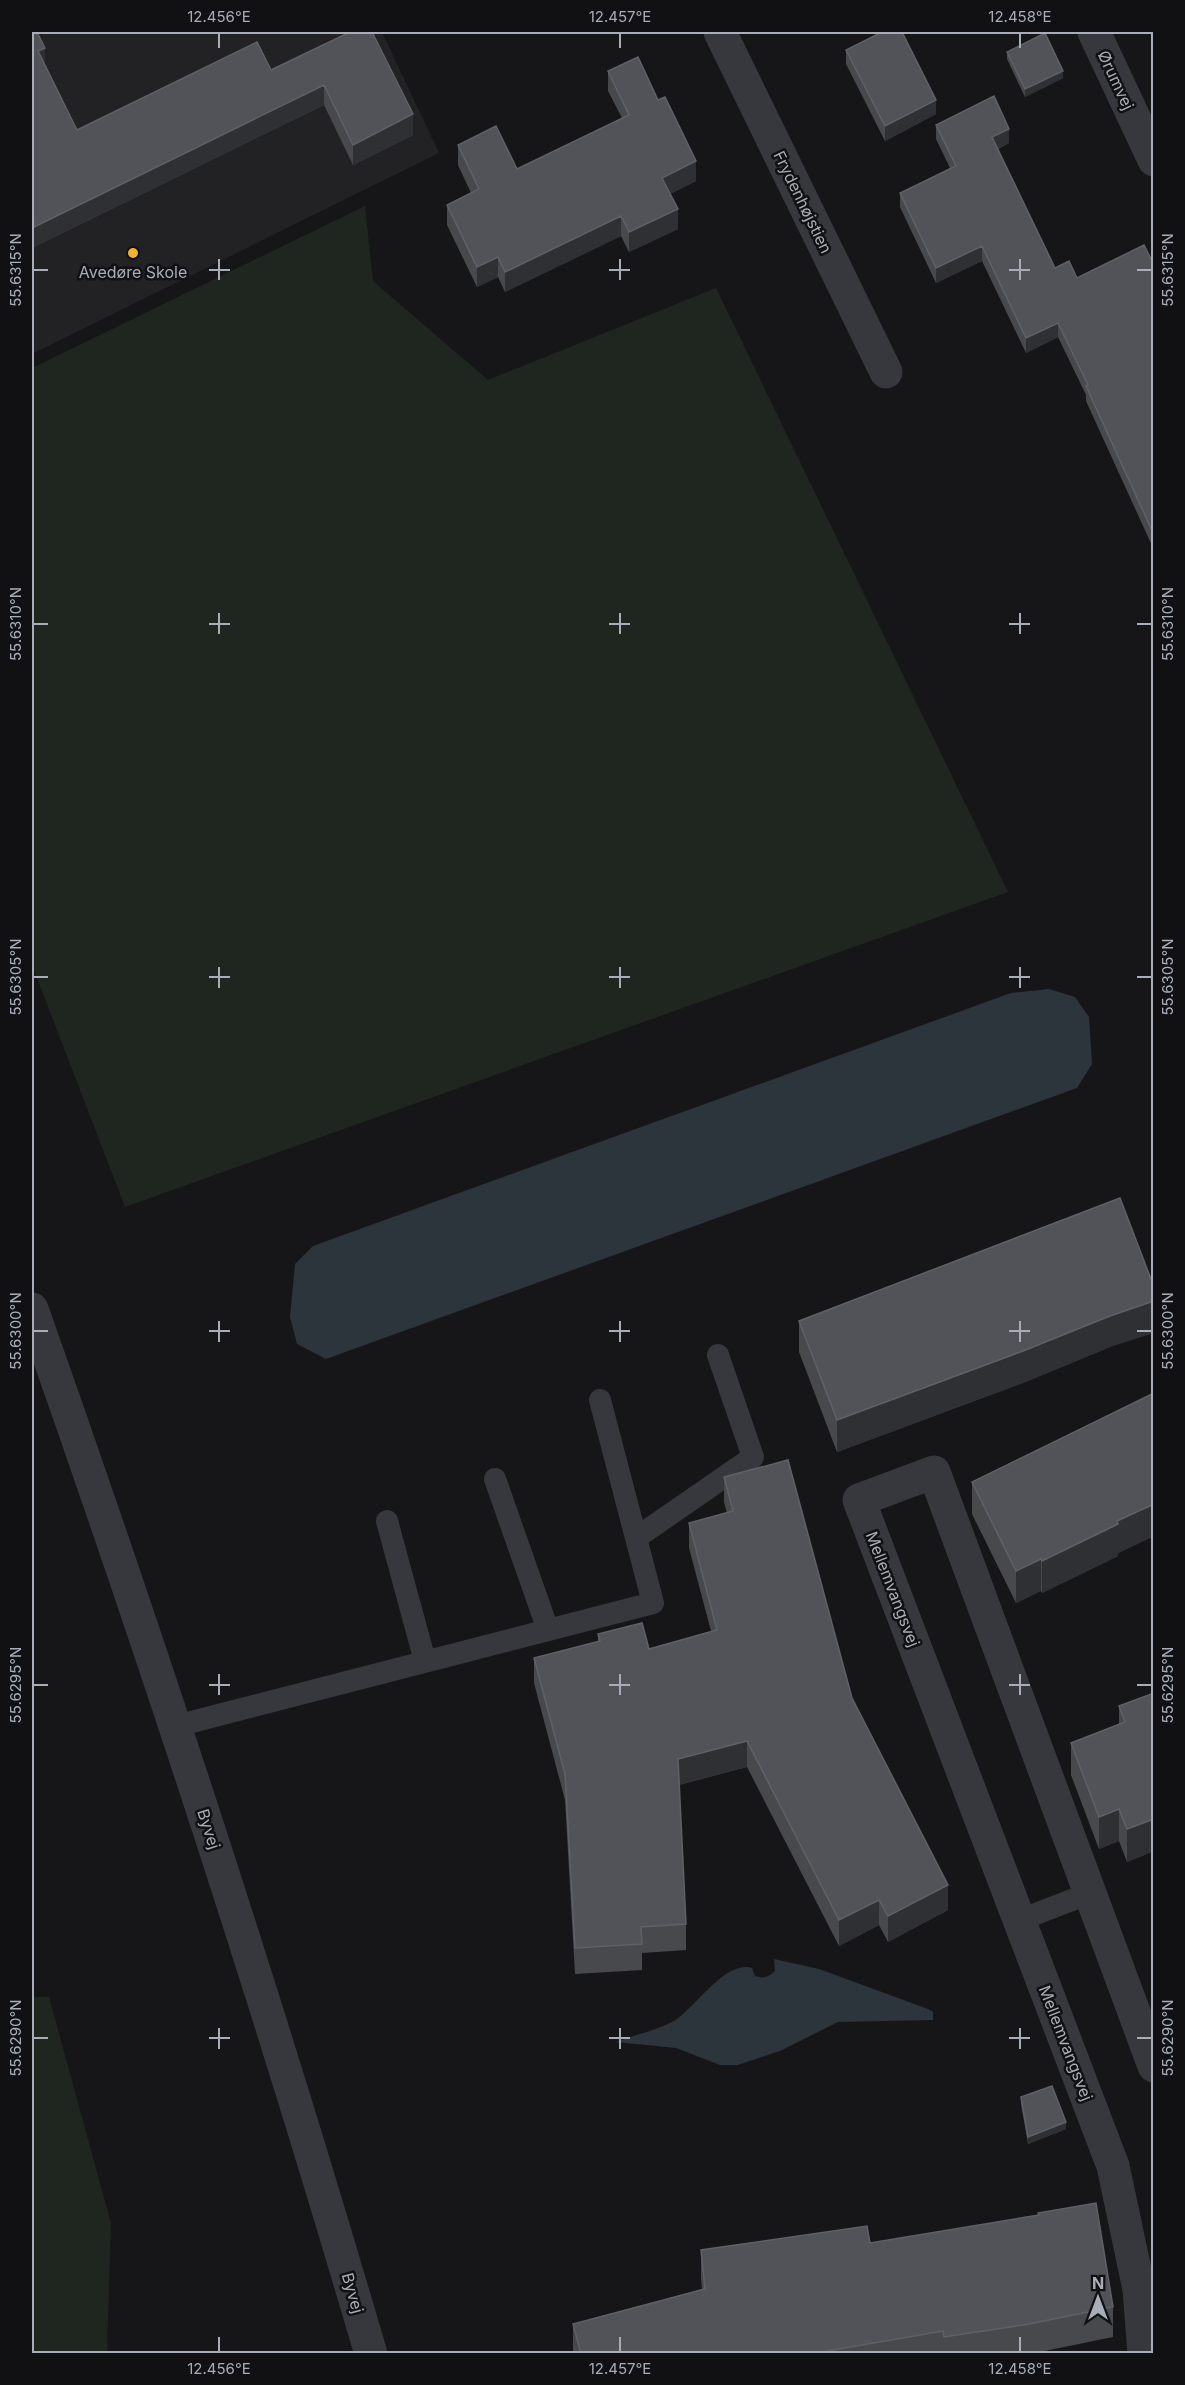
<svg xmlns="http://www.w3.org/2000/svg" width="1185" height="2385" font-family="Inter,sans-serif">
<rect width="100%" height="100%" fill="#161618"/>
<path fill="#222225" d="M 32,32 L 382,32 L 439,153 L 32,354 Z"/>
<path fill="#1e261f" d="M 365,206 L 373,281 L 488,380 L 716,288 L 1008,892 L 125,1207 L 32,965 L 32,368 Z
M 32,1997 L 49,1997 L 111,2223 L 107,2353 L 32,2353 Z"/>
<path fill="#2c353c" d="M 1049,989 L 1075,997 L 1089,1017 L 1092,1064 L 1077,1088 L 326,1359 L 297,1344 L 290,1317 L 295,1264 L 313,1246 L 1011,993 Z
M 774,1959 L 819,1969 L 928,2009 L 933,2012 L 933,2020 L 838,2022 L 780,2051 L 738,2065 L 720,2065 L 676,2048 L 616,2042 C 634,2035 662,2029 677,2019 C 697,2005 726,1960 752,1968 L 755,1976 C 763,1979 769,1977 775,1971 Z"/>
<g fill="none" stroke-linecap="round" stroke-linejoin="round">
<path stroke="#37383d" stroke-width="22" d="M 495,1479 L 548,1630
M 387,1521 L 425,1661
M 636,1538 L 753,1457 L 718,1355
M 176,1726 L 653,1603 L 600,1400
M 1020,1920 L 1090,1893"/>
<path stroke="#37383d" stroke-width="33" d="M 720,32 L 886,372
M 1094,32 L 1154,160
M 1144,2354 L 1139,2289 L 1113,2166 L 859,1500 L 934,1472 L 1154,2066"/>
<path stroke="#37383d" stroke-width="33" d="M 32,1309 C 154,1654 268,2002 371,2354"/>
</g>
<path fill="#47494d" d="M 32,32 L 45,64 L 77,130 L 271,70 L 350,32 L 413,135 L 353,165 L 324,105 L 32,248 Z
M 846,50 L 936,114 L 885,141 L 846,64 Z
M 1007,52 L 1063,78 L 1025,97 L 1007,59 Z
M 608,71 L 696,181 L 670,194 L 678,229 L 629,252 L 621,236 L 505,292 L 498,277 L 477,287 L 447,225 L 447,205 L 471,193 L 458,165 L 458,145 L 517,169 L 622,118 L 608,91 Z
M 936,125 L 1009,143 L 998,149 L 1055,268 L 1077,278 L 1154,265 L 1154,550 L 1086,401 L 1086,395 L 1058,337 L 1026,353 L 982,261 L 936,283 L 900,207 L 900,193 L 950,168 L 936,139 Z
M 799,1321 L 1110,1347 L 1023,1383 L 837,1452 L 799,1352 Z
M 1154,1393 L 1154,1536 L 1118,1553 L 1118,1556 L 1042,1593 L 1041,1591 L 1016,1603 L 972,1514 L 972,1482 Z
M 724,1477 L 852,1698 L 948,1910 L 888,1942 L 879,1925 L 839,1946 L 747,1767 L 679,1785 L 686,1924 L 686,1950 L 642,1953 L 642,1970 L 575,1974 L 565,1800 L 534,1683 L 534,1658 L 598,1642 L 598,1634 L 649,1649 L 711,1631 L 689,1548 L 689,1523 L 727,1513 L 724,1502 Z
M 1154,1693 L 1154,1851 L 1127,1862 L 1119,1841 L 1099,1849 L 1071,1775 L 1071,1743 L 1119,1724 L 1119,1706 Z
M 1154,1952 L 1154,1989 L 1152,1985 L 1152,1953 Z
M 1021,2097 L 1066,2129 L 1028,2144 L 1021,2104 Z
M 870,2243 L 1113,2307 L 1113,2337 L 1030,2354 L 573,2353 L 573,2324 L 702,2289 L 701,2279 L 701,2250 Z"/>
<path fill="#2f3033" d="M 45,48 L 45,68 L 38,51 Z
M 1063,71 L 1063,78 L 1025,97 L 1025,89 Z
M 324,85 L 324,105 L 32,248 L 32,228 Z
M 936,100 L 936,114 L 885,141 L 885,126 Z
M 413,114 L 413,135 L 353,165 L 353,145 Z
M 1009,129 L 1009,143 L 992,151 L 992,137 Z
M 696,161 L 696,181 L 662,198 L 662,178 Z
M 678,209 L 678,229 L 629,252 L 629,232 Z
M 621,216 L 621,236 L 505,292 L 505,272 Z
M 982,246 L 982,261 L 936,283 L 936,268 Z
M 498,257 L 498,277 L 477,287 L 477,267 Z
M 1058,323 L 1058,337 L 1026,353 L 1026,338 Z
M 1154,1301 L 1154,1333 L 1110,1347 L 1023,1383 L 837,1452 L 837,1420 L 1110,1316 Z
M 1154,1504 L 1154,1536 L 1118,1553 L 1118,1556 L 1042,1593 L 1042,1561 L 1117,1521 Z
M 1041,1559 L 1041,1591 L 1016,1603 L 1016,1571 Z
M 747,1741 L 747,1767 L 678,1785 L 678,1759 Z
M 1119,1809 L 1119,1841 L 1099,1849 L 1099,1817 Z
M 1154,1819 L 1154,1851 L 1127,1862 L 1127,1829 Z
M 948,1885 L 948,1910 L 888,1942 L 888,1916 Z
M 879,1900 L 879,1925 L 839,1946 L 839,1920 Z
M 1066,2122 L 1066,2129 L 1028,2144 L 1028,2137 Z"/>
<path fill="#525359" stroke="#5f6168" stroke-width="1.5" d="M 32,32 L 37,32 L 45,48 L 38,51 L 77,130 L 257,42 L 271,70 L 350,32 L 372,32 L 413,114 L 353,145 L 324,85 L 32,228 Z
M 882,32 L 902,32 L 936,100 L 885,126 L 846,50 Z
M 1045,33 L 1063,71 L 1025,89 L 1007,52 Z
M 638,57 L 658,100 L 665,97 L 696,161 L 662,178 L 678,209 L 629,232 L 621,216 L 505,272 L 498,257 L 477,267 L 447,205 L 479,189 L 458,145 L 496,126 L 517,169 L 629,115 L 608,71 Z
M 994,96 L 1009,129 L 992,137 L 1055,268 L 1069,261 L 1077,278 L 1144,245 L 1154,265 L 1154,535 L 1086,386 L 1088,385 L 1058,323 L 1026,338 L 982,246 L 936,268 L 900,193 L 956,166 L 936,125 Z
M 1120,1198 L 1154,1287 L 1154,1301 L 1110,1316 L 1023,1351 L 837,1420 L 799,1321 Z
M 1154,1393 L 1154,1504 L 1117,1521 L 1118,1524 L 1042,1561 L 1041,1559 L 1016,1571 L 972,1482 Z
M 788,1460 L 852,1698 L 948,1885 L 888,1916 L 879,1900 L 839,1920 L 747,1741 L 678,1759 L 686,1924 L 641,1927 L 642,1944 L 575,1948 L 565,1774 L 534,1658 L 600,1641 L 598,1634 L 642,1623 L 649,1649 L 717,1630 L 689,1523 L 733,1511 L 724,1477 Z
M 1154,1693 L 1154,1819 L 1127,1829 L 1119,1809 L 1099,1817 L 1071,1743 L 1125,1722 L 1119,1706 Z
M 1052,2086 L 1066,2122 L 1028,2137 L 1021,2097 Z
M 1096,2203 L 1113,2307 L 1029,2324 L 944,2337 L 943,2331 L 810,2354 L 581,2354 L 573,2324 L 705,2289 L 701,2250 L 867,2226 L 870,2243 L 1039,2215 L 1038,2213 Z"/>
<path fill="none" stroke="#a8adb8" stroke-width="2" d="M 219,33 L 219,48M 620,33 L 620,48M 1020,33 L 1020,48M 219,259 L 219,280M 620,259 L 620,280M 1020,259 L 1020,280M 33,270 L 48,270M 209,270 L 230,270M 609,270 L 630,270M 1009,270 L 1030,270M 1137,270 L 1152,270M 219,613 L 219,634M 620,613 L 620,634M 1020,613 L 1020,634M 33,624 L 48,624M 209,624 L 230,624M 609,624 L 630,624M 1009,624 L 1030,624M 1137,624 L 1152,624M 219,967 L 219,988M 620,967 L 620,988M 1020,967 L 1020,988M 33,977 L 48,977M 209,977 L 230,977M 609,977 L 630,977M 1009,977 L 1030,977M 1137,977 L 1152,977M 219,1321 L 219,1342M 620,1321 L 620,1342M 1020,1321 L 1020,1342M 33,1331 L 48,1331M 209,1331 L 230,1331M 609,1331 L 630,1331M 1009,1331 L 1030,1331M 1137,1331 L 1152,1331M 219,1674 L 219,1695M 620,1674 L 620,1695M 1020,1674 L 1020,1695M 33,1685 L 48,1685M 209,1685 L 230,1685M 609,1685 L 630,1685M 1009,1685 L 1030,1685M 1137,1685 L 1152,1685M 219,2028 L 219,2049M 620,2028 L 620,2049M 1020,2028 L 1020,2049M 33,2038 L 48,2038M 209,2038 L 230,2038M 609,2038 L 630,2038M 1009,2038 L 1030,2038M 1137,2038 L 1152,2038M 219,2337 L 219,2352M 620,2337 L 620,2352M 1020,2337 L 1020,2352"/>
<circle fill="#f2b134" stroke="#111113" stroke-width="2" cx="133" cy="253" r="6"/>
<g text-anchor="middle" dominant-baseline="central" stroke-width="5" stroke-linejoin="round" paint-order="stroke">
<g font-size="16" fill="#a8adb8" stroke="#111113">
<text transform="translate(1116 80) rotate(65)">Ørumvej</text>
<text transform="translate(803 202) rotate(64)">Frydenhøjstien</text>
<text transform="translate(893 1589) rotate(69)">Mellemvangsvej</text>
<text transform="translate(209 1829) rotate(72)">Byvej</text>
<text transform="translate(1066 2043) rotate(69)">Mellemvangsvej</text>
<text transform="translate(353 2293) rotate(74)">Byvej</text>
</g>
<g font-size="16" fill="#a8adb8" stroke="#111113">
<text x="133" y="272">Avedøre Skole</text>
</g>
</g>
<rect width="1185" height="2385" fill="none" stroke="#111113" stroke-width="66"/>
<g transform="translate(1098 2298)" stroke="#111113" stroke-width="4.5" paint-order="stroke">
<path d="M0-4.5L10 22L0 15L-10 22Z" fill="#a8adb8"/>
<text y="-9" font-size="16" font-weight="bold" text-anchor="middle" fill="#a8adb8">N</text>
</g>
<rect x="33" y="33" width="1119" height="2319" fill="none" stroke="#a8adb8" stroke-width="2"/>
<g font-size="15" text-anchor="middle" fill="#a8adb8">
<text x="219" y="22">12.456°E</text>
<text x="620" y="22">12.457°E</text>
<text x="1020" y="22">12.458°E</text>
<text transform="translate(16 270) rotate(-90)" y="5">55.6315°N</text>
<text transform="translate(1168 270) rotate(-90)" y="5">55.6315°N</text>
<text transform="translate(16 624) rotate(-90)" y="5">55.6310°N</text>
<text transform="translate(1168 624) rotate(-90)" y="5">55.6310°N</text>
<text transform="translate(16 977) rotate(-90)" y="5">55.6305°N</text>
<text transform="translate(1168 977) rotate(-90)" y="5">55.6305°N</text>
<text transform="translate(16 1331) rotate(-90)" y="5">55.6300°N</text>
<text transform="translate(1168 1331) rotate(-90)" y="5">55.6300°N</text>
<text transform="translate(16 1685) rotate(-90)" y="5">55.6295°N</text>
<text transform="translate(1168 1685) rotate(-90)" y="5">55.6295°N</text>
<text transform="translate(16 2038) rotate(-90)" y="5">55.6290°N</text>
<text transform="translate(1168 2038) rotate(-90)" y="5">55.6290°N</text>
<text x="219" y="2374">12.456°E</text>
<text x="620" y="2374">12.457°E</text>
<text x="1020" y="2374">12.458°E</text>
</g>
</svg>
